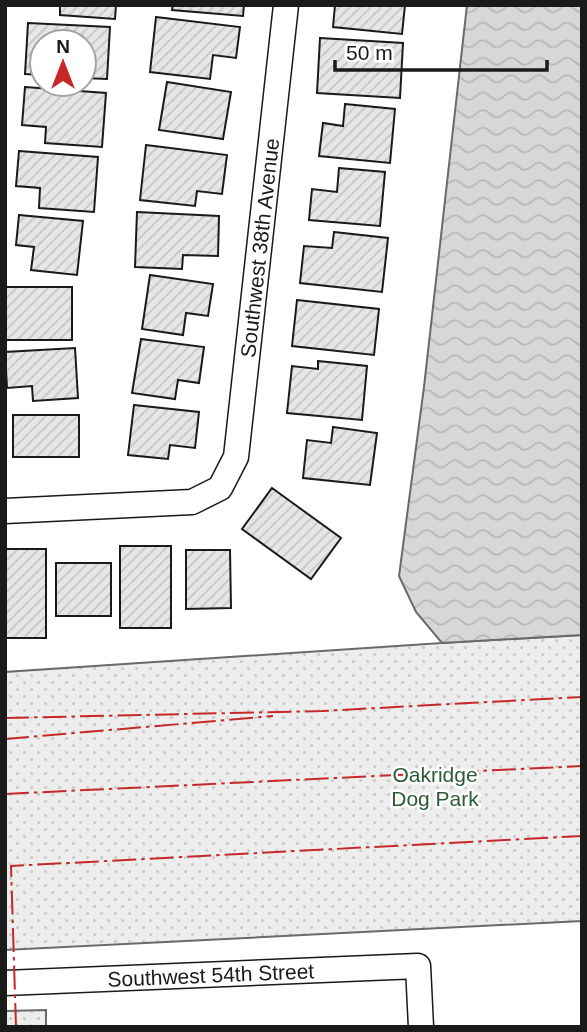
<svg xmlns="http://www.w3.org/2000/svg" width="587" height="1032" font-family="Helvetica,sans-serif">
<defs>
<pattern id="park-dots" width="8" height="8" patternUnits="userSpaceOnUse" patternTransform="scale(1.75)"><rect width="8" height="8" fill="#ededed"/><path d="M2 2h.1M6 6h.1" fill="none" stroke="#cbcbcb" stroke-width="1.8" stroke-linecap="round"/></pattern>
<pattern id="water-waves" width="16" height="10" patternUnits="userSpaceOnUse" patternTransform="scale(1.75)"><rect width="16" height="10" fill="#d7d7d7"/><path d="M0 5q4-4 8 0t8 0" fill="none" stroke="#b8b8b8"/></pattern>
<pattern id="building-hatch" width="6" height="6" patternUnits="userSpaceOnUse" patternTransform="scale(1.75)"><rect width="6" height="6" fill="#e6e6e6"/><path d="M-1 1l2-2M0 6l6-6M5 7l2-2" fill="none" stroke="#c5c5c5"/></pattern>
</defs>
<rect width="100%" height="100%" fill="#fff"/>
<path fill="url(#park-dots)" stroke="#6a6a6a" stroke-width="2" d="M 582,635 L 582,921 L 5,950 L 5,672 L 442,643 Z
M 46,1010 L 46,1027 L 5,1027 L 5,1011 Z"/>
<path fill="url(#water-waves)" stroke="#6a6a6a" stroke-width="2" d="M 467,5 L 582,5 L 582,635 L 442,643 L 416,612 L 399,576 L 424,387 Z"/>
<path fill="url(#building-hatch)" stroke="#1a1a1a" stroke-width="2" d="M 60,5 L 116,5 L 115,19 L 60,15 Z
M 173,5 L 244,5 L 243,16 L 172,10 Z
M 335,5 L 405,5 L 402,34 L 333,27 Z
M 156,17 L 240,27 L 236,58 L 213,55 L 210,79 L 150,72 Z
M 28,23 L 110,27 L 107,79 L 84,78 L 84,42 L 42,42 L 42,75 L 25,74 Z
M 320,38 L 403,43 L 400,98 L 317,93 Z
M 167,82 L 231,92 L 223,139 L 159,130 Z
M 25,87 L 106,93 L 102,147 L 45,143 L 46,127 L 22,125 Z
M 345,104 L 395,109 L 390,163 L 319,156 L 323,123 L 343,126 Z
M 146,145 L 227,155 L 222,194 L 197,191 L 195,206 L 140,200 Z
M 19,151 L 98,157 L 94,212 L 39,208 L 40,188 L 16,186 Z
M 339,168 L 385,172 L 380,226 L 309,220 L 312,189 L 337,192 Z
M 137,212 L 219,216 L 218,256 L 183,255 L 182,269 L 135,267 Z
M 19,215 L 83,221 L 77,275 L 31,270 L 34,247 L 16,245 Z
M 334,232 L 388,238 L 382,292 L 300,283 L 304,246 L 332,248 Z
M 150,275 L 213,284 L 208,316 L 186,313 L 183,335 L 142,329 Z
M 5,287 L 72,287 L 72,340 L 5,340 Z
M 297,300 L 379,309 L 374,355 L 292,346 Z
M 141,339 L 204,347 L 199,383 L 178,380 L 175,399 L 132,393 Z
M 75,348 L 78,398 L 33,401 L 32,386 L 7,388 L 5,352 Z
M 318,361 L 367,366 L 362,420 L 287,413 L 292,366 L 318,369 Z
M 134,405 L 199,412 L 195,448 L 170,445 L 168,459 L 128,455 Z
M 13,415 L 79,415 L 79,457 L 13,457 Z
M 333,427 L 377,433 L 370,485 L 303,478 L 307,440 L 331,443 Z
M 272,488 L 341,538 L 311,579 L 242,529 Z
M 120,546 L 171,546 L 171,628 L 120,628 Z
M 5,549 L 46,549 L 46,638 L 5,638 Z
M 186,550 L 230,550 L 231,608 L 186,609 Z
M 56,563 L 111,563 L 111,616 L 56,616 Z"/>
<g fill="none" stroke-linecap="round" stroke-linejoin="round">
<defs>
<g id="minor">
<path id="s1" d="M 5,511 L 192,502 L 220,488 L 236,457 L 286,5"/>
<path id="s2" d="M 5,983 L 418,966 L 421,1027"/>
</g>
</defs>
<use href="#minor" stroke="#1a1a1a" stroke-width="27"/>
<use href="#minor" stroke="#fff" stroke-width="24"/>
<path stroke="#c62828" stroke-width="2" stroke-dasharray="24 5 3.5 5" stroke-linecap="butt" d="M 5,718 L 322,711 L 582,697
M 5,739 L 273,716
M 5,794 L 582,766
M 16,1027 L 11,866 L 582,836"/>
</g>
<g text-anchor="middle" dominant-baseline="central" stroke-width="5" stroke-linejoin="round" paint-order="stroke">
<g font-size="21" fill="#1a1a1a" stroke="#fff">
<text stroke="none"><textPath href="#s1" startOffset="464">Southwest 38th Avenue</textPath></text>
<text stroke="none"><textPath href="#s2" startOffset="206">Southwest 54th Street</textPath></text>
</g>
<g font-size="21" fill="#2b5a34" stroke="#fff">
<text x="435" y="774">Oakridge<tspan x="435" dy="24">Dog Park</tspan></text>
</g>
</g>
<rect width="587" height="1032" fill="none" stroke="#1a1a1a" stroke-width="14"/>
<g transform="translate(63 63)"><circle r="33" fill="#ffffff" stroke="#a3a3a3" stroke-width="2"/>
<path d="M0-5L12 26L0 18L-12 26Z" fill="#c62828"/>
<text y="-10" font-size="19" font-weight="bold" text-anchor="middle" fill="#1a1a1a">N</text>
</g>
<path d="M335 60v10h212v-10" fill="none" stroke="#1a1a1a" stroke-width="3.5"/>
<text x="346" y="60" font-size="21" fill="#1a1a1a" stroke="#ffffff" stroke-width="5" paint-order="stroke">50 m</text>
</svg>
